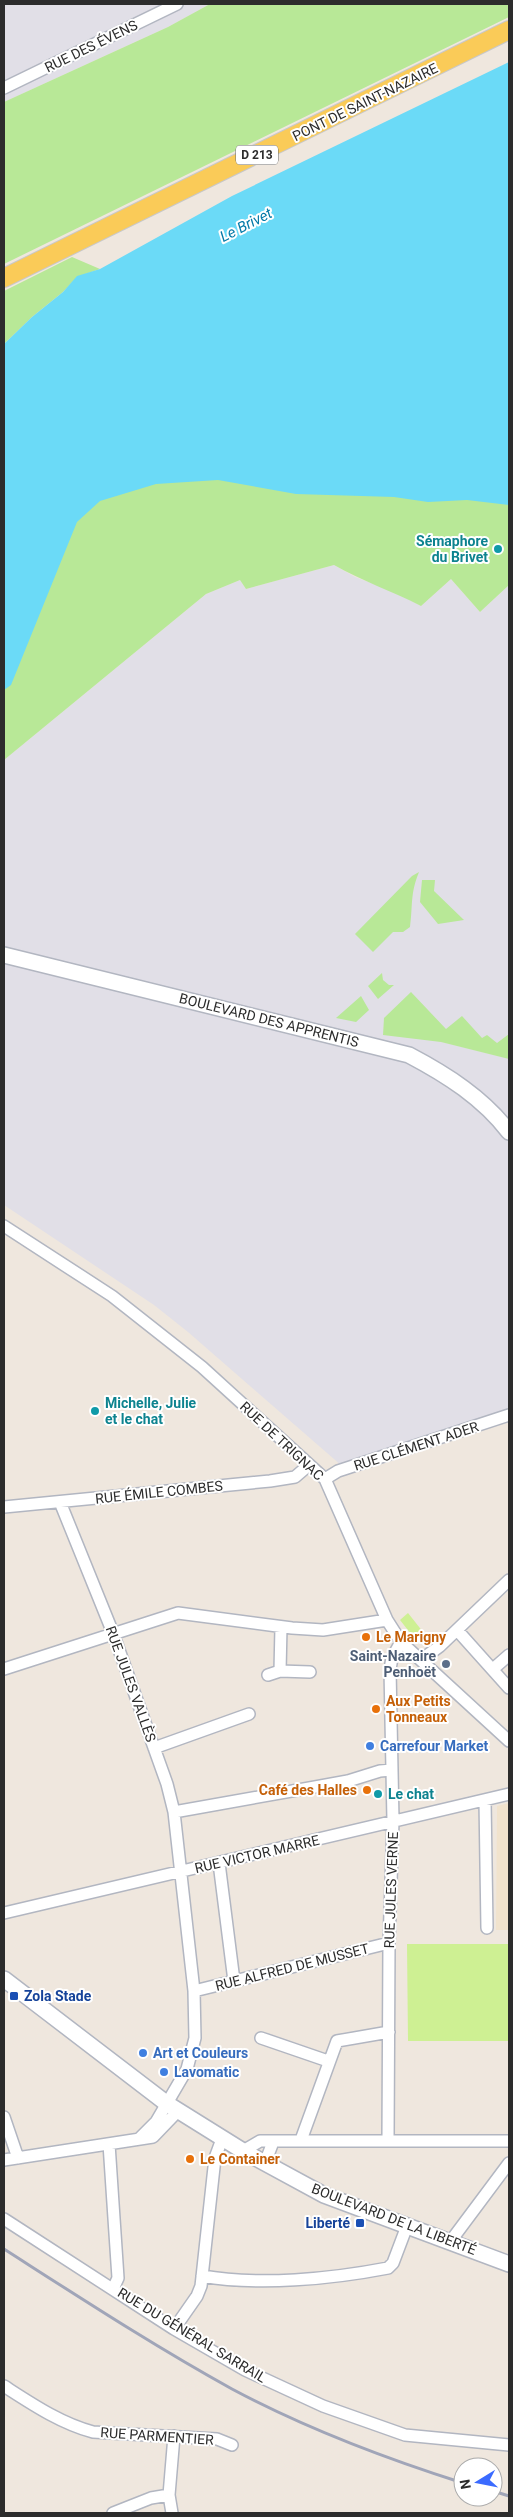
<svg xmlns="http://www.w3.org/2000/svg" width="513" height="2517" font-family="Roboto,sans-serif">
<rect width="100%" height="100%" fill="#efe7de"/>
<path fill="#e1dfe7" d="M 4,4 L 210,4 L 168,27 L 4,102 Z
M 334,565 L 355,577 L 398,593 L 421,606 L 451,579 L 480,612 L 509,585 L 509,1412 L 342,1466 L 188,1332 L 154,1305 L 4,1205 L 4,760 L 206,594 L 240,580 L 246,589 Z"/>
<path fill="#f1e3cd" d="M 509,1803 L 509,1930 L 496,1930 L 497,1806 Z"/>
<path fill="#b8e897" d="M 210,4 L 509,4 L 509,17 L 4,264 L 4,102 L 168,27 Z
M 509,127 L 509,585 L 480,612 L 451,579 L 421,606 C 392,591 362,581 334,565 L 246,589 L 240,580 L 206,594 L 4,760 L 4,447 Z
M 72,257 L 100,269 L 77,277 L 63,292 L 32,317 L 4,344 L 4,291 Z
M 419,872 C 410,894 413,905 410,927 L 403,932 L 393,932 L 373,952 L 355,934 L 412,876 Z
M 422,880 L 435,880 L 434,891 L 464,920 L 438,924 L 420,902 Z
M 382,973 L 383,980 L 389,985 L 394,985 L 378,999 L 368,986 Z
M 411,992 L 446,1029 L 462,1016 L 482,1038 L 487,1035 L 497,1043 L 509,1034 L 509,1059 L 441,1042 L 383,1035 L 384,1018 Z
M 361,996 L 369,1010 L 356,1022 L 336,1018 Z"/>
<path fill="#cef093" d="M 408,1613 L 427,1637 L 418,1643 L 400,1620 Z
M 407,1944 L 509,1944 L 509,2041 L 408,2041 Z"/>
<path fill="#6bdaf7" d="M 509,62 L 509,505 L 467,500 L 428,502 L 394,497 L 296,494 L 218,480 L 156,484 L 100,501 L 77,522 L 11,685 L 4,690 L 4,344 L 32,317 L 63,292 L 77,276 L 100,269 L 232,196 Z"/>
<g fill="none" stroke-linecap="round" stroke-linejoin="round">
<defs>
<path id="minor" d="M 4,88 L 177,4
M 4,1226 L 112,1296 L 202,1367 L 325,1479 L 387,1620 L 401,1642 L 509,1741
M 325,1479 L 338,1471 L 509,1415
M 60,1502 L 113,1633 L 167,1784 L 174,1812 L 194,1991 L 195,2038 L 187,2069 L 156,2122 L 140,2138
M 4,1507 L 270,1481 L 295,1477 L 309,1465
M 457,1630 L 509,1688
M 421,1660 L 440,1646 L 509,1580
M 4,1669 L 178,1613 L 292,1628 L 323,1630 L 387,1620
M 493,1669 L 509,1655
M 280,1671 L 281,1627
M 268,1675 L 280,1671 L 310,1672
M 154,1748 L 249,1714
M 485,1800 L 487,1928
M 174,1812 L 348,1781 L 380,1771 L 392,1770
M 219,1863 L 234,1981
M 4,1913 L 509,1794
M 194,1991 L 389,1943
M 261,2038 L 328,2061
M 4,2117 L 18,2158
M 301,2140 L 337,2041 L 389,2032
M 388,2141 L 389,1943 L 393,1821 L 390,1669 L 392,1658 L 401,1642
M 109,2144 L 118,2278 L 113,2289
M 243,2151 L 260,2141 L 509,2141
M 4,2160 L 153,2137 L 178,2111
M 265,2163 L 273,2142
M 4,2219 L 174,2329 L 245,2370 L 323,2406 L 405,2435 L 509,2445
M 450,2242 L 509,2163
M 202,2276 C 259,2286 331,2279 388,2268 L 393,2263 L 407,2226
M 174,2329 L 197,2296 L 201,2286 L 215,2158 L 222,2139
M 4,2386 C 32,2404 60,2423 93,2432 L 217,2439 L 232,2445
M 113,2513 L 151,2498 L 169,2495
M 172,2513 L 169,2495 L 174,2436"/>
<path id="secondary" d="M 4,955 L 409,1055 C 447,1075 483,1098 509,1132
M 4,1979 L 166,2103 L 243,2151 L 324,2195 L 509,2264"/>
<path id="primary" d="M 4,278 L 509,30"/>
</defs>
<use href="#minor" stroke="#b2b6c1" stroke-width="14"/>
<use href="#secondary" stroke="#b2b6c1" stroke-width="18"/>
<use href="#primary" stroke="#c8c8c8" stroke-width="20"/>
<use href="#minor" stroke="#fff" stroke-width="11"/>
<use href="#secondary" stroke="#fff" stroke-width="15"/>
<use href="#primary" stroke="#facb58" stroke-width="18"/>
<path stroke="#a0a5b8" stroke-width="3" d="M 4,2249 C 79,2297 154,2346 232,2389 C 305,2428 384,2458 463,2483
M 493,2491 L 509,2496"/>
</g>
<g fill="#0f9aa8" stroke="#fff" stroke-width="2">
<circle cx="498" cy="549" r="5"/>
<circle cx="95" cy="1411" r="5"/>
<circle cx="378" cy="1794" r="5"/>
</g>
<g fill="#e8710a" stroke="#fff" stroke-width="2">
<circle cx="366" cy="1637" r="5"/>
<circle cx="376" cy="1709" r="5"/>
<circle cx="367" cy="1790" r="5"/>
<circle cx="190" cy="2159" r="5"/>
</g>
<circle fill="#5c6f8a" stroke="#fff" stroke-width="2" cx="446" cy="1664" r="5"/>
<g fill="#3f7fe0" stroke="#fff" stroke-width="2">
<circle cx="370" cy="1746" r="5"/>
<circle cx="143" cy="2053" r="5"/>
<circle cx="164" cy="2072" r="5"/>
</g>
<g fill="#1a4fb4" stroke="#fff" stroke-width="2">
<rect x="9" y="1991" width="10" height="10" rx="2.5"/>
<rect x="355" y="2218" width="10" height="10" rx="2.5"/>
</g>
<g text-anchor="middle" dominant-baseline="central" stroke-width="4" stroke-linejoin="round" paint-order="stroke">
<rect fill="#fff" stroke="#6b6b6b" stroke-width="1" x="236" y="145.5" width="42" height="19" rx="4"/>
<g font-size="12" font-weight="bold" fill="#2c2c2c">
<text x="257" y="155">D 213</text>
</g>
<g font-size="14" fill="#2c2c2c" stroke="#fff">
<text transform="translate(91 46) rotate(-26)">RUE DES ÉVENS</text>
<text transform="translate(365 102) rotate(-26)">PONT DE SAINT-NAZAIRE</text>
<text transform="translate(269 1020) rotate(14)">BOULEVARD DES APPRENTIS</text>
<text transform="translate(282 1441) rotate(43)">RUE DE TRIGNAC</text>
<text transform="translate(416 1446) rotate(-18)">RUE CLÉMENT ADER</text>
<text transform="translate(159 1492) rotate(-6)">RUE ÉMILE COMBES</text>
<text transform="translate(131 1684) rotate(70)">RUE JULES VALLÈS</text>
<text transform="translate(257 1854) rotate(-13)">RUE VICTOR MARRE</text>
<text transform="translate(391 1890) rotate(-88)">RUE JULES VERNE</text>
<text transform="translate(292 1967) rotate(-14)">RUE ALFRED DE MUSSET</text>
<text transform="translate(394 2219) rotate(21)">BOULEVARD DE LA LIBERTÉ</text>
<text transform="translate(192 2335) rotate(31)">RUE DU GÉNÉRAL SARRAIL</text>
<text transform="translate(157 2436) rotate(4)">RUE PARMENTIER</text>
</g>
<g font-size="14" font-weight="bold" fill="#0d838f" stroke="#fff" text-anchor="start">
<text x="488" y="541" text-anchor="end">Sémaphore<tspan x="488" dy="16">du Brivet</tspan></text>
<text x="105" y="1403">Michelle, Julie<tspan x="105" dy="16">et le chat</tspan></text>
<text x="388" y="1794">Le chat</text>
</g>
<g font-size="14" font-weight="bold" fill="#c56008" stroke="#fff" text-anchor="start">
<text x="376" y="1637">Le Marigny</text>
<text x="386" y="1701">Aux Petits<tspan x="386" dy="16">Tonneaux</tspan></text>
<text x="357" y="1790" text-anchor="end">Café des Halles</text>
<text x="200" y="2159">Le Container</text>
</g>
<g font-size="14" font-weight="bold" fill="#4e5e75" stroke="#fff" text-anchor="end">
<text x="436" y="1656">Saint-Nazaire<tspan x="436" dy="16">Penhoët</tspan></text>
</g>
<g font-size="14" font-weight="bold" fill="#366cbe" stroke="#fff" text-anchor="start">
<text x="380" y="1746">Carrefour Market</text>
<text x="153" y="2053">Art et Couleurs</text>
<text x="174" y="2072">Lavomatic</text>
</g>
<g font-size="14" font-weight="bold" fill="#164399" stroke="#fff" text-anchor="start">
<text x="24" y="1996">Zola Stade</text>
<text x="350" y="2223" text-anchor="end">Liberté</text>
</g>
<g font-size="15" font-style="italic" fill="#047aa8" stroke="#fff">
<text transform="translate(246 225) rotate(-27)">Le Brivet</text>
</g>
</g>
<rect width="513" height="2517" fill="none" stroke="#2c2c2c" stroke-width="10"/>
<g transform="translate(478 2482) rotate(260)"><circle r="24" fill="#ffffff" stroke="#ababab"/>
<path d="M0-4L9 19L0 12L-9 19Z" fill="#3b6bff"/>
<text y="-8" font-size="14" font-weight="bold" text-anchor="middle" fill="#2c2c2c">N</text>
</g>
</svg>
